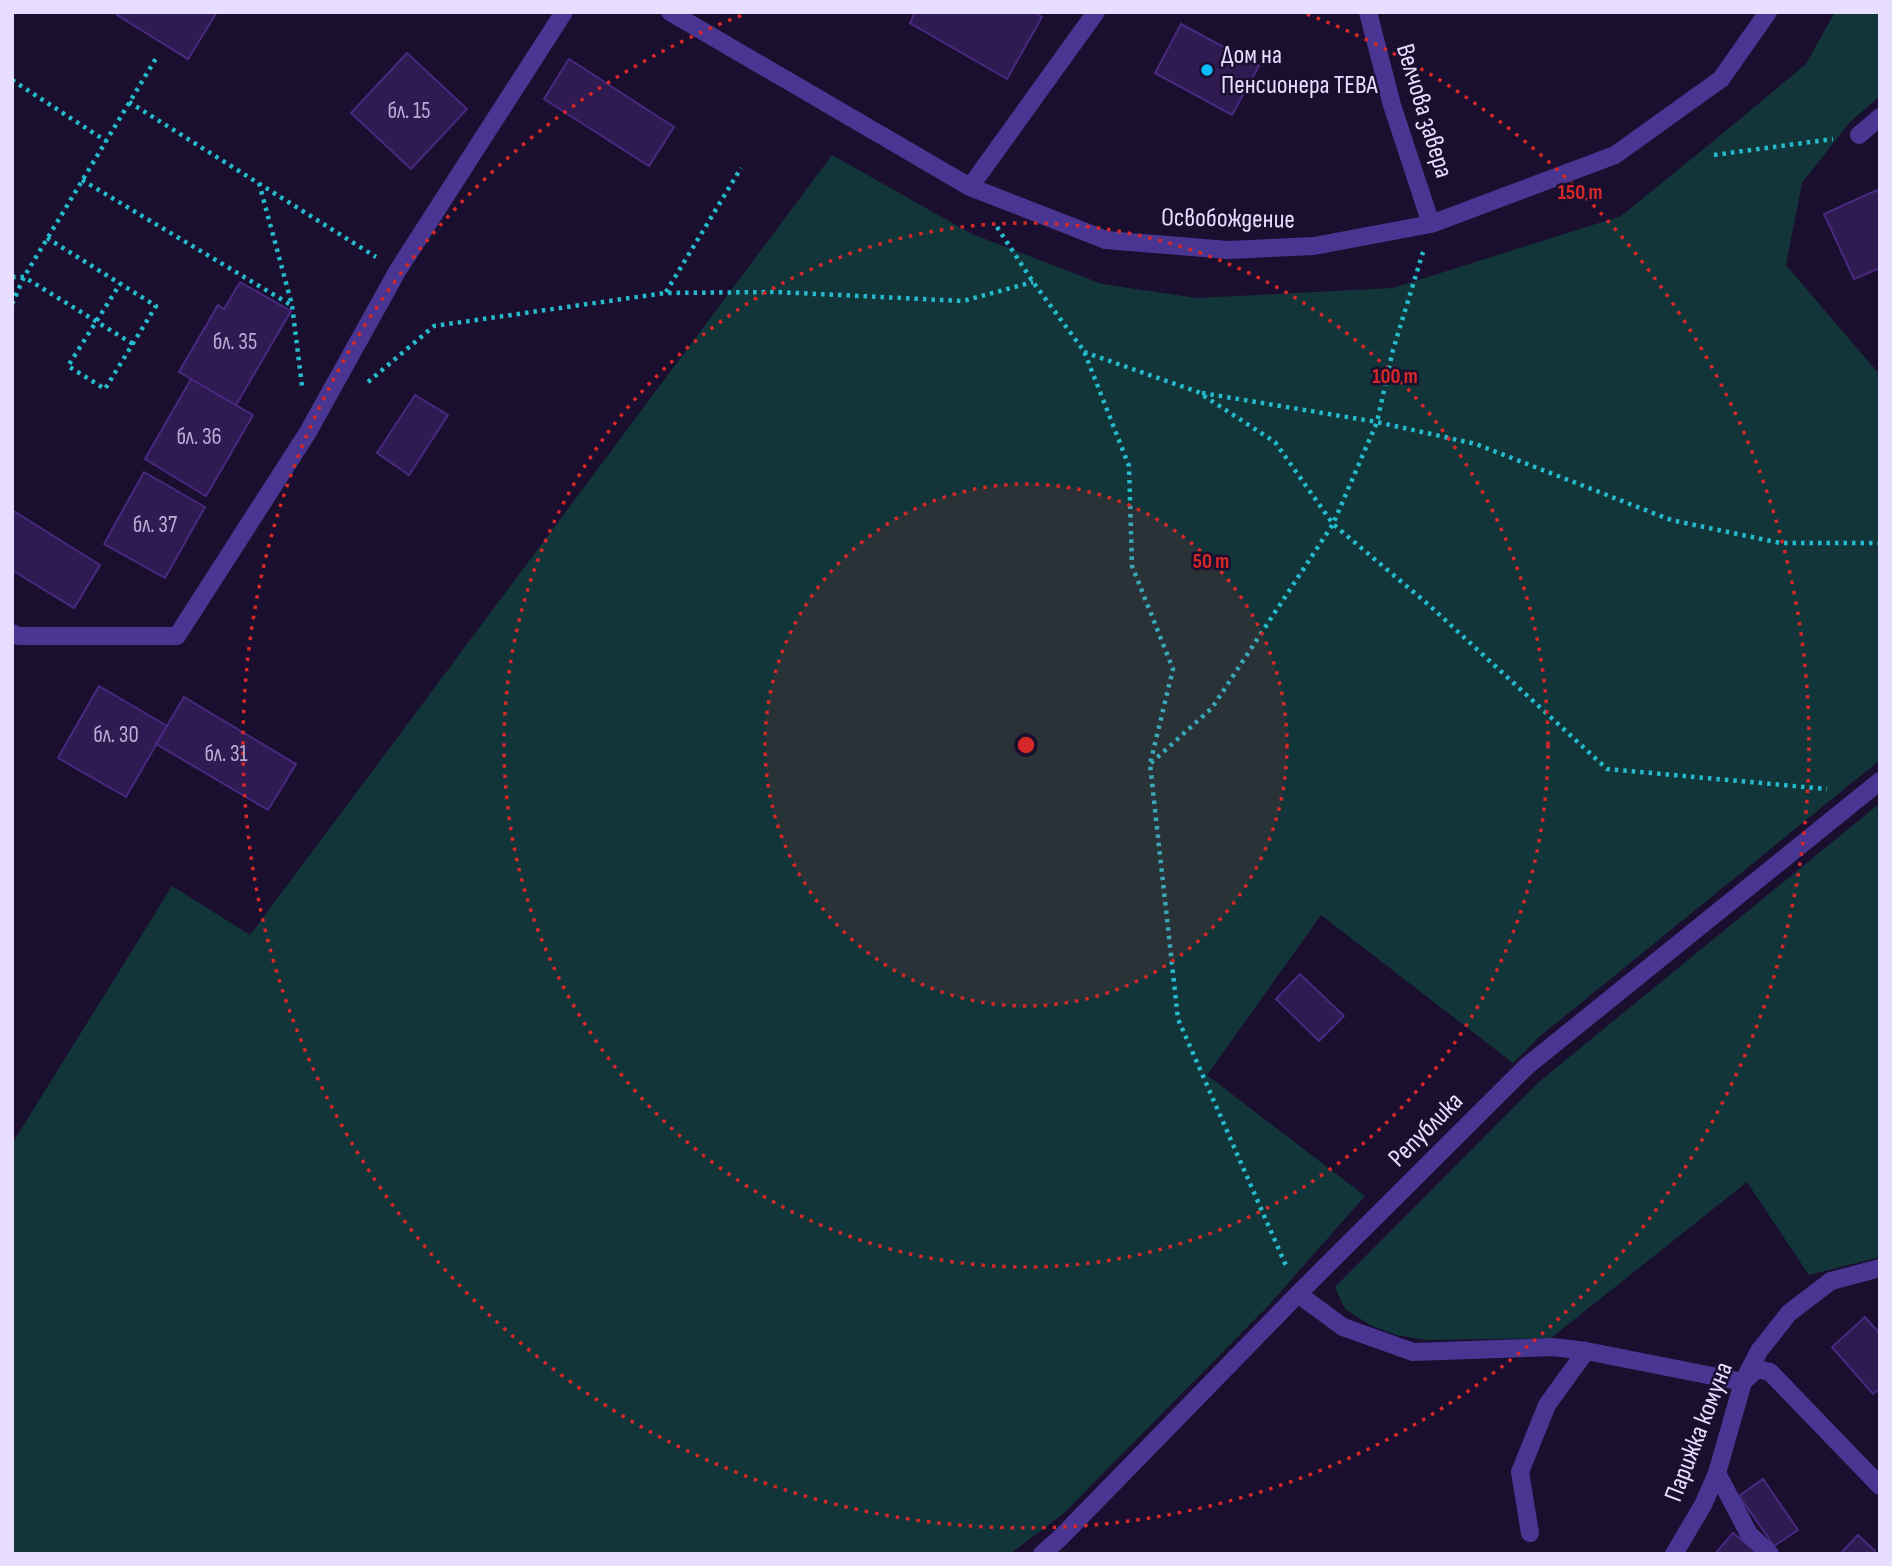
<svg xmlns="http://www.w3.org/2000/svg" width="1892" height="1566" font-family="'Sofia Sans Condensed',sans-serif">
<rect width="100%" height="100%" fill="#1a0f2f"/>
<path fill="#12353a" d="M 1835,12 L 1880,12 L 1880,96 L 1850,122 L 1802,183 L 1786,265 L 1880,375 L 1880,760 L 1539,1037 L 1513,1063 L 1321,915 L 1207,1075 L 1365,1196 L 1268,1306 L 1063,1514 L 1010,1554 L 12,1554 L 12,1144 L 172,886 L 250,935 L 832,155 L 972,234 L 1102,284 L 1197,298 L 1393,288 L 1621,216 L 1722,134 L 1806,64 Z
M 1880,803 L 1880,1257 L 1809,1275 L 1747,1182 L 1551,1338 L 1426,1340 L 1396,1335 L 1370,1325 L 1345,1309 L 1335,1287 L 1540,1081 Z"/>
<path fill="#2f1a52" stroke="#492980" stroke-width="2" d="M 119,12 L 217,12 L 188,59 L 117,15 Z
M 915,12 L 1033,12 L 1042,17 L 1007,79 L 910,23 Z
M 1181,24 L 1259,66 L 1232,115 L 1155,73 Z
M 407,53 L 467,109 L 411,169 L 351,113 Z
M 569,59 L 674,127 L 649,166 L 544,99 Z
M 1877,190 L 1880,195 L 1880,268 L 1854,279 L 1824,214 Z
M 240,282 L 291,311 L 236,405 L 179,372 L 218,305 L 224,309 Z
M 191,379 L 253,415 L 206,496 L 145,459 Z
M 415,395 L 448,415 L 409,475 L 377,453 Z
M 144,472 L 205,507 L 165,578 L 104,544 Z
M 12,510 L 100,565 L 74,608 L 12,570 Z
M 99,686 L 167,726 L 126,797 L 58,758 Z
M 184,697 L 296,764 L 268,810 L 156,744 Z
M 1300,974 L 1344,1016 L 1319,1041 L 1276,999 Z
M 1865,1317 L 1880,1334 L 1880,1388 L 1873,1394 L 1832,1347 Z
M 1763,1479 L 1798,1530 L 1774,1546 L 1739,1496 Z
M 1733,1533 L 1759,1554 L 1715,1554 Z
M 1858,1535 L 1875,1551 L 1873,1554 L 1840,1554 Z"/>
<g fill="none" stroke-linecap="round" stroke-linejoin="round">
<path stroke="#25bacc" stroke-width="4.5" stroke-dasharray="3.5 5" stroke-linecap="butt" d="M 12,80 L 106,141
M 129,102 L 376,257
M 1714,155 L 1833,139
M 82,180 L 291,305
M 259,183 L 292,305 L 302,386
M 997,227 L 1033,282 L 1084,351 L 1129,466 L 1132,566 L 1173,669 L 1150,764 L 1178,1019 L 1287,1268
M 47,238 L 156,306 L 105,389 L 68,366 L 120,284
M 12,277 L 24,277 L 133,344
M 666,292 L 741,168
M 12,304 L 24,277 L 158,55
M 1084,352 L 1198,392 L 1275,442 L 1333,524 L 1430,606 L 1607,769 L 1827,789
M 368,382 L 434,326 L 665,293 L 777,292 L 963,301 L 1033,282
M 1202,393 L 1377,422 L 1476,444 L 1671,520 L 1780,543 L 1880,543
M 1151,763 L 1212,708 L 1333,524 L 1377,422 L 1393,350 L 1423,252"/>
<path stroke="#493693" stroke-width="18" d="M 670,12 L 970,187 L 1106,240 L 1228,250 L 1314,246 L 1431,224 L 1615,155 L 1721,79 L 1768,12
M 1368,12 L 1392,105 L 1431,224
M 1859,135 L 1880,117
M 970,187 L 1096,12
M 12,633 L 18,636 L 177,636 L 308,432 L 398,270 L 564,12
M 1298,1294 L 1343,1327 L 1413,1352 L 1553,1347 L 1586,1351 L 1743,1382 L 1757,1369 L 1770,1372 L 1880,1486
M 1717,1473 L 1749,1534 L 1770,1554
M 1530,1533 L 1520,1472 L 1547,1405 L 1586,1351
M 1042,1554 L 1060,1538 L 1298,1294 L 1527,1066 L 1880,781
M 1674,1554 L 1703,1505 L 1717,1473 L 1743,1382 L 1759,1351 L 1789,1313 L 1831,1281 L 1880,1268"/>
</g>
<circle cx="1026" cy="745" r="261" fill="#d62828" fill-opacity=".12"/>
<g fill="none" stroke="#d62828" stroke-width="3.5" stroke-dasharray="3.5 7">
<circle cx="1026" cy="745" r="261"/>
<circle cx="1026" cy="745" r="522"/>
<path d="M1307 14A783 783 0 1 1 745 14"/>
</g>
<circle fill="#0abdff" stroke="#1a0f2f" stroke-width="2.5" cx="1207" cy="70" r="7"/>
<g text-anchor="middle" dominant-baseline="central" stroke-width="5" stroke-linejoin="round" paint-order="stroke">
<g font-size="23" fill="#b9add4">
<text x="409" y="111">бл. 15</text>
<text x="235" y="342">бл. 35</text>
<text x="199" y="437">бл. 36</text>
<text x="155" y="525">бл. 37</text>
<text x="116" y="735">бл. 30</text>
<text x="226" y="754">бл. 31</text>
</g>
<g font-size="26" fill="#e7deff" stroke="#1a0f2f" text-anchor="start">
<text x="1221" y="55">Дом на<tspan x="1221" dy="30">Пенсионера ТЕВА</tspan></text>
</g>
<g font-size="26" fill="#e7deff" stroke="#1a0f2f">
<text transform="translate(1424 111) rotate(73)">Велчова завера</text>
<text transform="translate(1228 219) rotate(1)">Освобождение</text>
<text transform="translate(1426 1130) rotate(-45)">Република</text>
<text transform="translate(1699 1432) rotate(-69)">Парижка комуна</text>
</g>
</g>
<circle cx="1026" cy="745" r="10" fill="#d62828" stroke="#1a0f2f" stroke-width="3.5"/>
<g font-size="21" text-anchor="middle" font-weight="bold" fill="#d62828" stroke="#1a0f2f" stroke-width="5" stroke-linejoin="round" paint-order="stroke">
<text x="1580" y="199">150 m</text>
<text x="1395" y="383">100 m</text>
<text x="1211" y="568">50 m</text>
</g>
<rect width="1892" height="1566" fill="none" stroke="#e7deff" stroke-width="28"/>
</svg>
